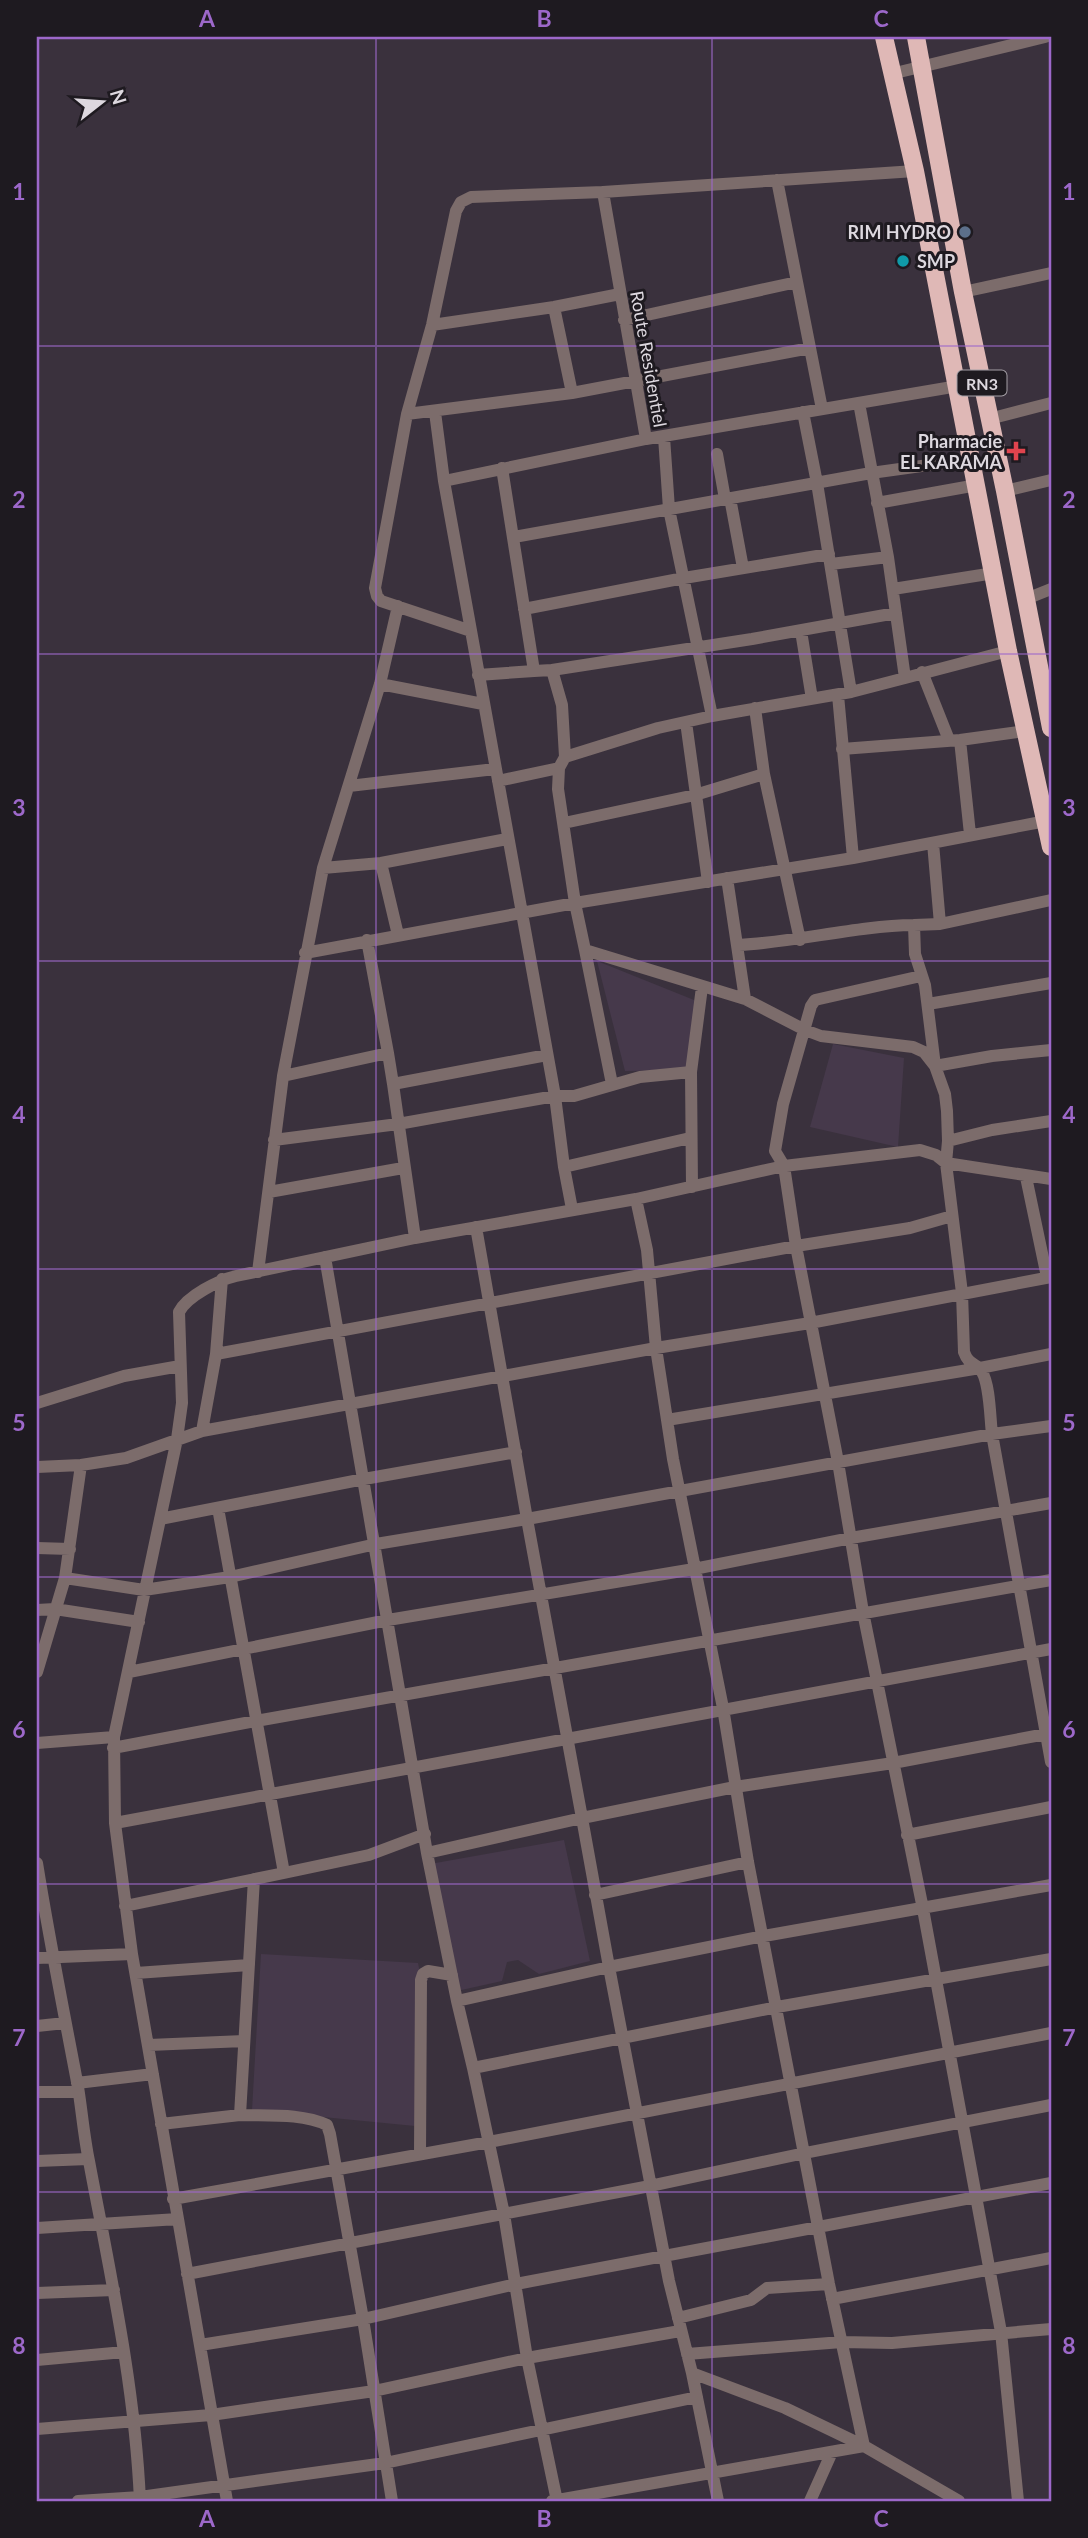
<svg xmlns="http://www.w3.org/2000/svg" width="1088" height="2538" font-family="Lato,sans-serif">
<rect width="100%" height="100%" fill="#3a313d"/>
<path fill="#46394b" d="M 597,961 L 699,1002 L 689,1070 L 625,1071 Z
M 833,1044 L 904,1058 L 898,1147 L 810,1127 Z
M 564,1840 L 590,1961 L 539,1974 L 518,1960 L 507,1962 L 502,1981 L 457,1991 L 430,1864 Z
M 261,1954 L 418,1963 L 420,1973 L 415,2126 L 252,2110 Z"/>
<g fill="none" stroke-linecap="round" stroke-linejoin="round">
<path stroke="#7c6c6b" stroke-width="12" d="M 891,74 L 1045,37
M 777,180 L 822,409
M 603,192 L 646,439 L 958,386
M 963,292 L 1051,273
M 554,307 L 572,393
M 624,320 L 797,282
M 432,325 L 554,307 L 620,294
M 859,403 L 888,557 L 905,678 L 1008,651
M 435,412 L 444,481
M 803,412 L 817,483 L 851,692 L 905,678
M 407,414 L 572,393 L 810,348
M 989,419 L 1051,403
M 664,437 L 669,509 L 712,716 L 851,692
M 646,439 L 444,481 L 555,1096 L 574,1096 L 640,1077 L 691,1072
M 717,454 L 725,499
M 502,468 L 534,671 L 552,670 L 562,705 L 565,757 L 559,768 L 558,789 L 575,903 L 585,950 L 745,999 L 805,1030 L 821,1036 L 913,1047 L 924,1052 L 935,1066 L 992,1056 L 1051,1050
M 1005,491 L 1051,480
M 730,498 L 743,568
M 877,503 L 977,485
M 514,537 L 871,473 L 972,459
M 831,564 L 888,557
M 893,589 L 994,573
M 1026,599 L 1051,589
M 524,609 L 684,578 L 829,554
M 471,631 L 381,601 L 377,596 L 375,588 L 407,414 L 432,325 L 456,211 L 461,202 L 471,197 L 603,192 L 915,171
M 801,631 L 812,699
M 552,670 L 752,639 L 896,613
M 922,672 L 949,740
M 478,675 L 534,671
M 380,684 L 483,704
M 838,695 L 853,858
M 755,708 L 764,774 L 800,940
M 686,722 L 708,882
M 960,740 L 970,834
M 842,749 L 960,740 L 1025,731
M 565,757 L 658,728 L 712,716
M 498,781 L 559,768
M 349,786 L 495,769
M 564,823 L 695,795 L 764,774
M 933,843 L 940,924
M 381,863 L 398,935
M 323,868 L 381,863 L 507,839
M 727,878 L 745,999
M 1051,900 L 940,924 L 914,925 L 915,954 L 925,985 L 935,1066 L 945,1094 L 947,1111 L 948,1141 L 946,1163 L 962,1293 L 964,1352 C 969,1366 976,1362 982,1372 C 990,1385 990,1418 992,1434 L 1051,1762
M 367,940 L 388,1053
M 739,945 C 798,942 855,926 914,925
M 585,950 L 612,1084
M 305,953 L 575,903 L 853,858 L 1046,821
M 921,976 L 815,1000 L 811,1006 L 783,1104 L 775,1151 L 784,1166 L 796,1246 L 910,1228 L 952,1216
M 928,1004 L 1051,983
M 283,1076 L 388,1053 L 393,1084
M 274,1140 L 398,1124 L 555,1096 L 564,1167 L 572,1209
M 948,1141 L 992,1130 L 1051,1121
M 564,1167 L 690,1138
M 1026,1177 L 1047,1277
M 692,1187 L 691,1072 L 702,987
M 269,1192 L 403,1168
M 636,1199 L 647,1250 L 656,1348 L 673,1459 L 723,1708 L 748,1862 L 829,2284 L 864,2446
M 415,1238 L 393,1084 L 547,1055
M 325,1257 L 427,1853 L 457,2001 L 473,2068 L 504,2214 L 527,2358 L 557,2501
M 258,1272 L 283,1076 L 323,868 L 380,684 L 398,606
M 216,1354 L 796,1246 L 838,1462 L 863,1612 L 923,1909 L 1001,2332 L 1018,2501
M 37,1403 L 124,1376 L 180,1366
M 667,1420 L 980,1368 L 1051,1354
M 202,1431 L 216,1354 L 222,1279
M 37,1467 L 81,1465 L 126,1458 L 202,1431 L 656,1348 L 810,1323 L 1051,1277
M 160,1519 L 364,1479 L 516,1452
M 37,1548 L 70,1549
M 65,1578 L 144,1590 L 230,1577 L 376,1544 L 527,1519 L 476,1227
M 37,1610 L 55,1609 L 139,1622
M 37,1672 L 65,1578 L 81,1465
M 129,1672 L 388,1620 L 694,1569 L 851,1538 L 1051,1503
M 1046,1734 L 893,1763 L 735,1787 L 582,1818 L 609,1967 L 764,1936 L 1051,1885
M 37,1743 L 114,1737
M 113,1748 L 256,1721 L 1051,1580
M 115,1823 L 1051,1649
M 907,1835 L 1051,1807
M 427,1853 L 582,1818 L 527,1519 L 992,1434 L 1051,1426
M 37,1863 C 49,1938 64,2013 78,2087 C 82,2112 84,2137 89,2161 C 110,2273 135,2386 140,2501
M 284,1873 L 369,1855 L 425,1834
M 595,1895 L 748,1862
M 125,1906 L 284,1873 L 218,1508
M 37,1958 L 132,1954
M 136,1973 L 249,1965
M 457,2001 L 609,1967 L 669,2281 L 692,2373 L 718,2501
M 37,2026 L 65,2023
M 149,2045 L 244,2041
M 473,2068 L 777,2007 L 1051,1959
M 77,2083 L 153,2074
M 37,2092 L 78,2092
M 240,2115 C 267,2116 302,2113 327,2125 L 330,2134 L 363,2319 L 392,2501
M 161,2124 L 240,2115 L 254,1879
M 420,2154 L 421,1980 L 423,1974 L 428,1971 L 452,1975
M 37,2161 L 88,2159
M 173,2199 L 489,2142 L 1051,2033
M 37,2228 L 178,2219
M 187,2274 L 650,2186 L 805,2153 L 1051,2105
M 37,2293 L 114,2290
M 832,2299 L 1051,2258
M 678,2318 L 751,2300 L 767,2288 L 829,2284
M 200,2345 L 363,2319 L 516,2284 L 1051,2183
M 687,2354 L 842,2342 L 892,2343 L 1051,2329
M 37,2360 L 124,2352
M 692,2373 L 785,2408 L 864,2446 L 959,2501
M 37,2429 L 211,2415 L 374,2391 L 527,2358 L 680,2331
M 78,2501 L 140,2497 L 385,2463 L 697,2397
M 227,2501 L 132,1954 L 115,1823 L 114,1737 L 177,1439 L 182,1403 L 179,1312 C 187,1296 219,1280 236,1276 L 415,1238 L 636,1199 L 784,1166 L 920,1150 L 936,1155 L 946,1163 L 1051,1179
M 552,2501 L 864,2446
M 810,2501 L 832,2452"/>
<path stroke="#dfb8b6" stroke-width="18" d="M 884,37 L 915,171 L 1008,651 L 1051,847
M 916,37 L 963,292 L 1005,491 L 1051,728"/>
</g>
<path fill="none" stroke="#9d68ca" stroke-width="2" stroke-opacity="0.55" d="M 376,37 L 376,2501M 712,37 L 712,2501M 37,346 L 1051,346M 37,654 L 1051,654M 37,961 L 1051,961M 37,1269 L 1051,1269M 37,1577 L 1051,1577M 37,1884 L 1051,1884M 37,2192 L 1051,2192"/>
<circle fill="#5c6f8a" stroke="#1e1a20" stroke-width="2.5" cx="965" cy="232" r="7"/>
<circle fill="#0f9aa8" stroke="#1e1a20" stroke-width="2.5" cx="903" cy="261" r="7"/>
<path fill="#e0444e" stroke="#1e1a20" stroke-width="2.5" d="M1012.5 440.5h7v7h7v7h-7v7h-7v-7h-7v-7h7z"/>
<g text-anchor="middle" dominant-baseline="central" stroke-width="6" stroke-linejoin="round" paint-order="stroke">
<rect fill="#1e1a20" stroke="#a49fa6" stroke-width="2" x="957.5" y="370.5" width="49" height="25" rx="5"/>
<g font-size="16" font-weight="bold" fill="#ddd8df">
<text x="982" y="383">RN3</text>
</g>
<g font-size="18" font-weight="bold" fill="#ddd8df" stroke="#1e1a20" text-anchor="end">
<text x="951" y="232">RIM HYDRO</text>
<text x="917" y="261" text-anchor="start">SMP</text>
<text x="1002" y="441">Pharmacie<tspan x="1002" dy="21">EL KARAMA</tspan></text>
</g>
<g font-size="18" fill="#ddd8df" stroke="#1e1a20">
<text transform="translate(649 359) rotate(80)">Route Residentiel</text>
</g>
</g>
<rect width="1088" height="2538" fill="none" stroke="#1e1a20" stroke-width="77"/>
<g transform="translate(102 102) rotate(73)" stroke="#1e1a20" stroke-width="5" paint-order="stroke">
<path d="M0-5L12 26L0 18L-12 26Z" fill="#ddd8df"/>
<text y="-10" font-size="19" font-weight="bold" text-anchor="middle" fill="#ddd8df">N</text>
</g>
<rect x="38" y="38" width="1012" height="2462" fill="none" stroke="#9d68ca" stroke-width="2.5"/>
<g font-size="23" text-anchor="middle" font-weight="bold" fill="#9d68ca">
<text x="207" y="27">A</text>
<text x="544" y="27">B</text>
<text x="881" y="27">C</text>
<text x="19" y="200">1</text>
<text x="1069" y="200">1</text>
<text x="19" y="508">2</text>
<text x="1069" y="508">2</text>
<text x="19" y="816">3</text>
<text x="1069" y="816">3</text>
<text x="19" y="1123">4</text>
<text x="1069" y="1123">4</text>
<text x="19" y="1431">5</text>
<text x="1069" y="1431">5</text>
<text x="19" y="1738">6</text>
<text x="1069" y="1738">6</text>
<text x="19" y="2046">7</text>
<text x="1069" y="2046">7</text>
<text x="19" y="2354">8</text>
<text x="1069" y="2354">8</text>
<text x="207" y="2527">A</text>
<text x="544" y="2527">B</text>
<text x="881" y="2527">C</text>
</g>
</svg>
